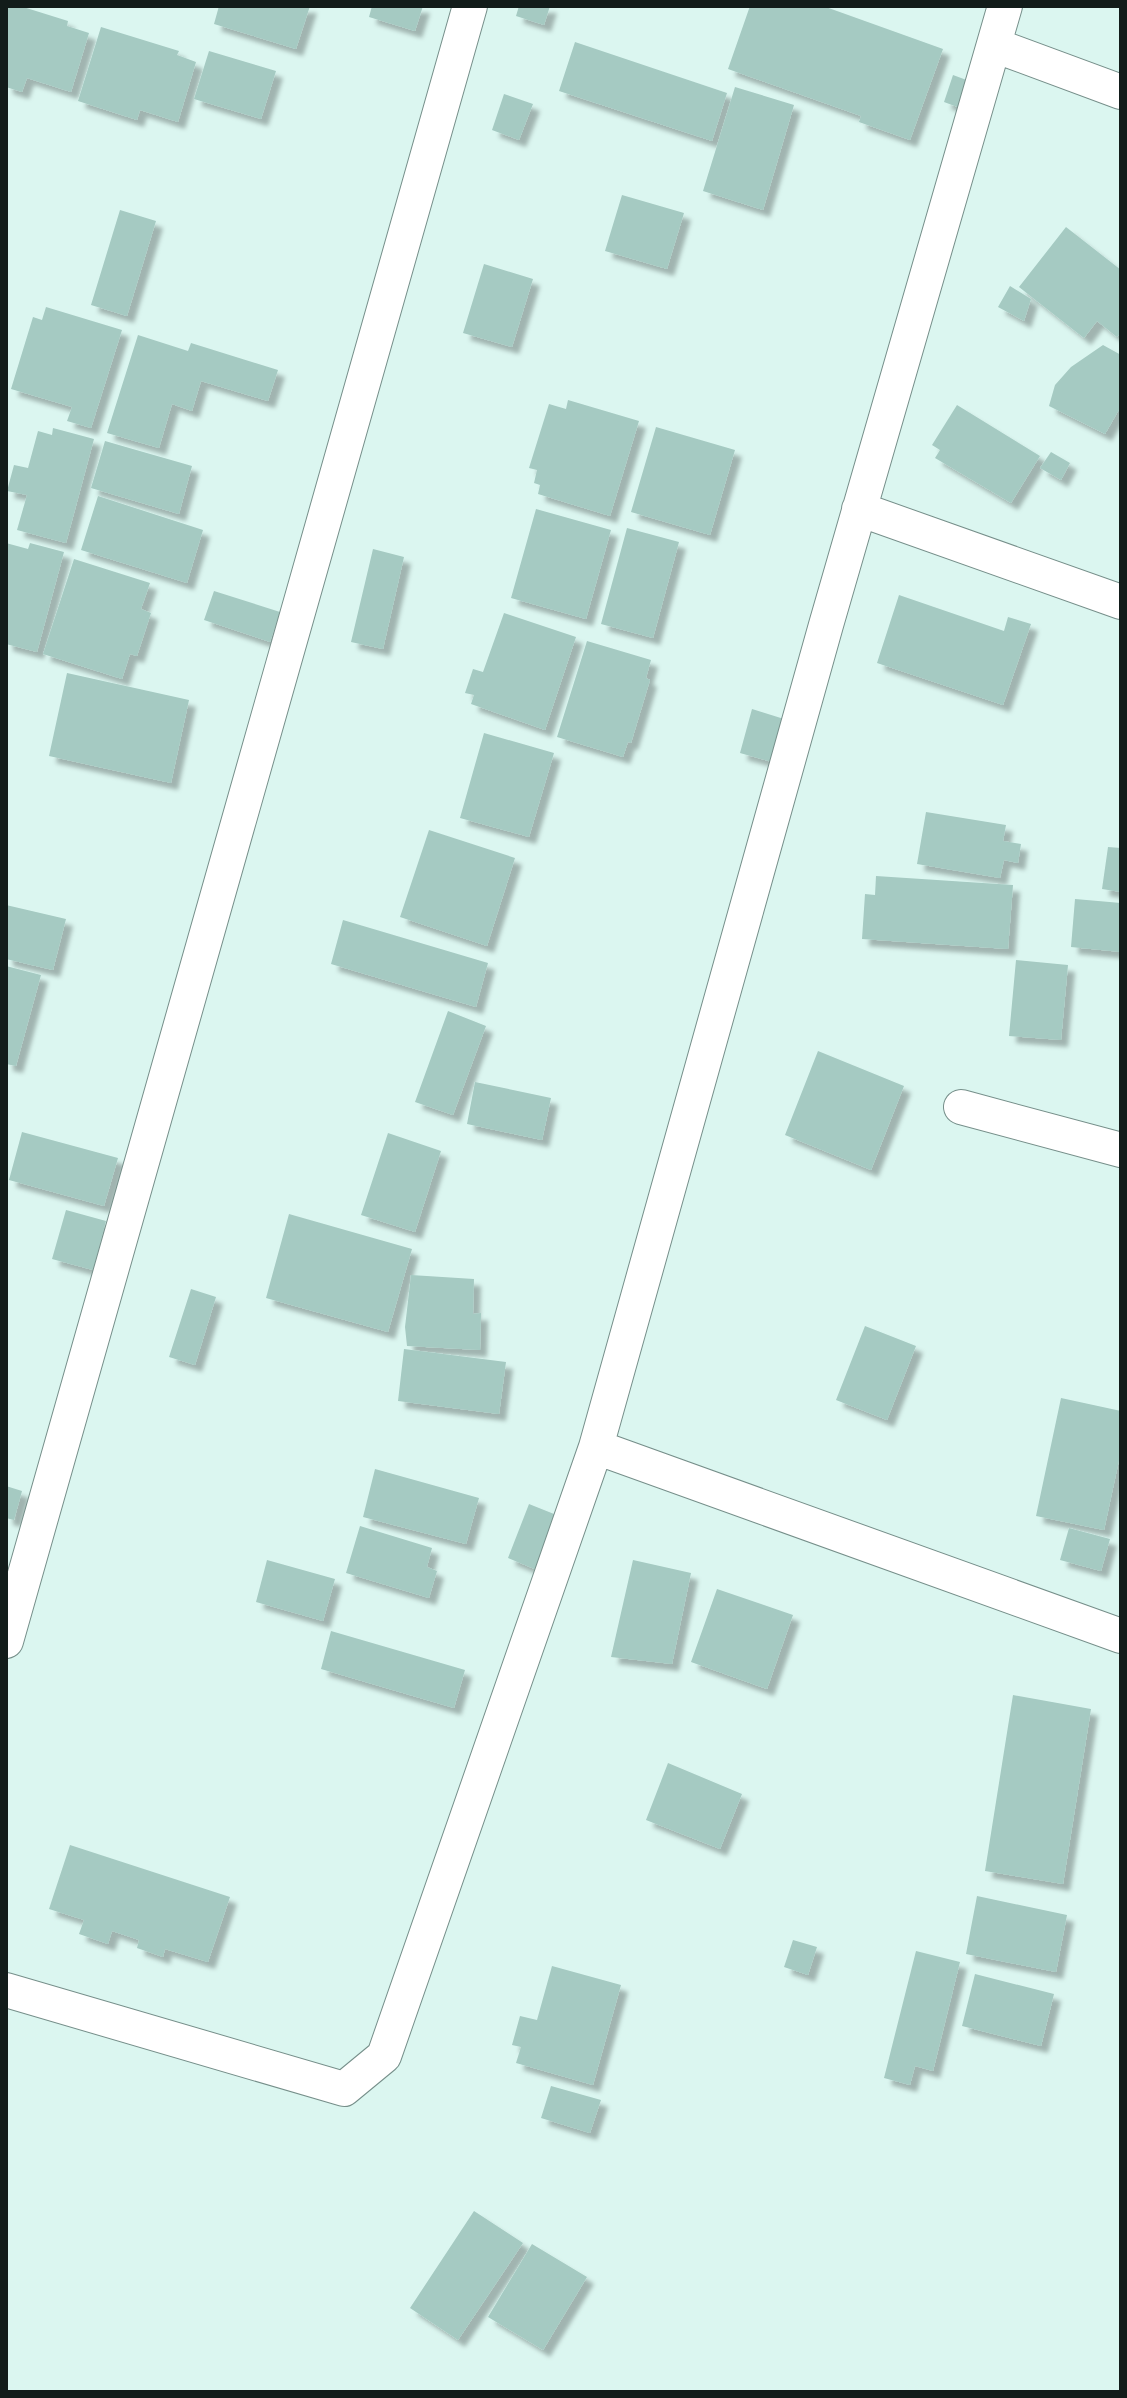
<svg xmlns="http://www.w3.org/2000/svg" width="1127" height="2398" font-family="'Alegreya Sans',sans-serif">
<defs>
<filter id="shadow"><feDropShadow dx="7" dy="7" stdDeviation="2" flood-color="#0004"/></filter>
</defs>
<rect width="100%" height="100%" fill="#dbf6f0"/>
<path fill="#a5cac2" filter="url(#shadow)" d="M 6,6 L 20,6 L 68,21 L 67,26 L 89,33 L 71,92 L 27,78 L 22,92 L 6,87 Z
M 219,6 L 310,6 L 296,49 L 214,24 Z
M 372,6 L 423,6 L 415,31 L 369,17 Z
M 519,6 L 550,6 L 544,25 L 516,16 Z
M 750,6 L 823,6 L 943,49 L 910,140 L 859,122 L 861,116 L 728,69 Z
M 101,27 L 179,51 L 177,55 L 196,62 L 178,122 L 140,110 L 137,120 L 78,101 Z
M 575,42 L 727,93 L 712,141 L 559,91 Z
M 209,51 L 276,71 L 261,119 L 194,99 Z
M 953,75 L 972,82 L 963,109 L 944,102 Z
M 735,87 L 794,105 L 763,210 L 703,191 Z
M 504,94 L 533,104 L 519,140 L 492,130 Z
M 622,195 L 684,213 L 667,269 L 605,251 Z
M 120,210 L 156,221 L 127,316 L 91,305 Z
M 1066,227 L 1121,270 L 1121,332 L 1117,337 L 1097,321 L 1084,338 L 1019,287 Z
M 484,264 L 533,279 L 512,347 L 463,333 Z
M 1010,286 L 1031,299 L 1024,321 L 998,307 Z
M 46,307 L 122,330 L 91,428 L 67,421 L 72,407 L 11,389 L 33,317 L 42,320 Z
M 138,335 L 188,351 L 191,343 L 278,370 L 268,401 L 201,381 L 192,411 L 172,404 L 159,448 L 107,433 Z
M 1103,345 L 1121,355 L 1121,406 L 1105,434 L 1049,406 L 1055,385 L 1071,367 Z
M 568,400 L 639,421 L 610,516 L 538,494 L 540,485 L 534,483 L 537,470 L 529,468 L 549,404 L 566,409 Z
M 957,405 L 1040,456 L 1011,503 L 935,458 L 940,450 L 932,445 Z
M 656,427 L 735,450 L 710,535 L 631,512 Z
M 53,428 L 94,439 L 66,543 L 17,530 L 27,495 L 7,491 L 14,465 L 28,468 L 38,431 L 52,435 Z
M 105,441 L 192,466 L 179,514 L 91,488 Z
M 1051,452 L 1070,463 L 1061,480 L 1040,468 Z
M 98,496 L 203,530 L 187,583 L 81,550 Z
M 536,509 L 611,530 L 586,619 L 511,598 Z
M 627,528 L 679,542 L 653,638 L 601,624 Z
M 6,543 L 28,549 L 30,543 L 64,552 L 37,652 L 6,644 Z
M 373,549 L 404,557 L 383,649 L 351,642 Z
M 74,559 L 150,583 L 141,609 L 151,613 L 137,656 L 130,654 L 122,679 L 43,654 Z
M 214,591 L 280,612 L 270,642 L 204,620 Z
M 899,595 L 1004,631 L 1008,617 L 1031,624 L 1003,705 L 877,663 Z
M 504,613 L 576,637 L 545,730 L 471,704 L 474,695 L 465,693 L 473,669 L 483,672 Z
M 587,641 L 651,660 L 646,678 L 650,680 L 631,743 L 628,742 L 623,757 L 557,737 Z
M 67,673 L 189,700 L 171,783 L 49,756 Z
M 752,709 L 784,719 L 772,762 L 740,753 Z
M 484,733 L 554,753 L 529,837 L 460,818 Z
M 926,812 L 1006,825 L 1003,841 L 1021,844 L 1018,863 L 1004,860 L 1000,878 L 917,864 Z
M 429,830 L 515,858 L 487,946 L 400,917 Z
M 1108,847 L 1121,848 L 1121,892 L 1102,889 Z
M 876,876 L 1013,885 L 1008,949 L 862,939 L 865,894 L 875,895 Z
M 1075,899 L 1121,903 L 1121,952 L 1071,947 Z
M 6,905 L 66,919 L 53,970 L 6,959 Z
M 343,920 L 488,963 L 476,1007 L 331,964 Z
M 1016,960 L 1068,965 L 1061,1040 L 1009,1036 Z
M 6,966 L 41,975 L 16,1066 L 6,1064 Z
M 448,1011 L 486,1026 L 453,1115 L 415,1102 Z
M 818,1051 L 904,1086 L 871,1170 L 785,1135 Z
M 475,1082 L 551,1098 L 542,1140 L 467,1124 Z
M 22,1132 L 118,1158 L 104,1206 L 9,1180 Z
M 388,1133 L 441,1151 L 415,1232 L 361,1215 Z
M 66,1210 L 106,1221 L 93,1270 L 52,1259 Z
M 289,1214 L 412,1249 L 388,1332 L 266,1298 Z
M 411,1275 L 474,1279 L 473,1314 L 481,1313 L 480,1350 L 407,1346 L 405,1327 Z
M 191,1289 L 216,1297 L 195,1365 L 169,1357 Z
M 865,1326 L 916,1346 L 887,1420 L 836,1400 Z
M 404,1349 L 506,1362 L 499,1414 L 398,1401 Z
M 1061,1398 L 1121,1411 L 1121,1451 L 1104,1530 L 1036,1516 Z
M 375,1469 L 479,1498 L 466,1544 L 363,1517 Z
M 6,1486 L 22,1491 L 14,1520 L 6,1518 Z
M 529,1504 L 559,1516 L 537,1570 L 508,1558 Z
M 360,1526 L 432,1548 L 427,1567 L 437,1571 L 429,1598 L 346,1573 Z
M 1069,1528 L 1110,1539 L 1101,1571 L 1060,1560 Z
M 267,1560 L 335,1579 L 323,1621 L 256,1602 Z
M 633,1560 L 691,1573 L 672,1664 L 611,1657 Z
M 717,1589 L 793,1615 L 767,1689 L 691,1662 Z
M 331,1631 L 465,1670 L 454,1708 L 321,1669 Z
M 1013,1695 L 1091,1709 L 1063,1884 L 985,1871 Z
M 668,1763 L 742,1794 L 720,1849 L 646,1820 Z
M 70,1845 L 230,1897 L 208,1962 L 165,1949 L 163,1957 L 137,1948 L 139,1940 L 112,1931 L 108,1944 L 79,1934 L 84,1920 L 49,1909 Z
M 977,1896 L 1067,1915 L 1056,1972 L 966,1954 Z
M 793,1940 L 817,1947 L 808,1975 L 784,1967 Z
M 916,1951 L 960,1962 L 933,2071 L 915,2066 L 910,2085 L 884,2078 Z
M 552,1966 L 621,1985 L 593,2085 L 516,2063 L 521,2047 L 512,2045 L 520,2016 L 537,2020 Z
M 975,1974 L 1054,1994 L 1041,2046 L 962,2026 Z
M 551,2086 L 601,2100 L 590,2133 L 541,2118 Z
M 474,2211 L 523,2243 L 458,2340 L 410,2308 Z
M 532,2244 L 587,2277 L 543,2350 L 488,2317 Z"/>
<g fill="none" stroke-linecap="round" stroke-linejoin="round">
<defs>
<path id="street" d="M 994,45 L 1121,92
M 859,509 L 1121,602
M 961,1107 L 1121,1150
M 596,1447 L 1121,1636
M 6,1641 L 470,6
M 6,1990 L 344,2089 L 384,2056 L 596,1447 L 826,625 L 1005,6"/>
</defs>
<use href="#street" stroke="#768f8a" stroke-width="36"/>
<use href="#street" stroke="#fff" stroke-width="34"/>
</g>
<rect width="1127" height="2398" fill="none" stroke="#121c1a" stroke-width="16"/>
</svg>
